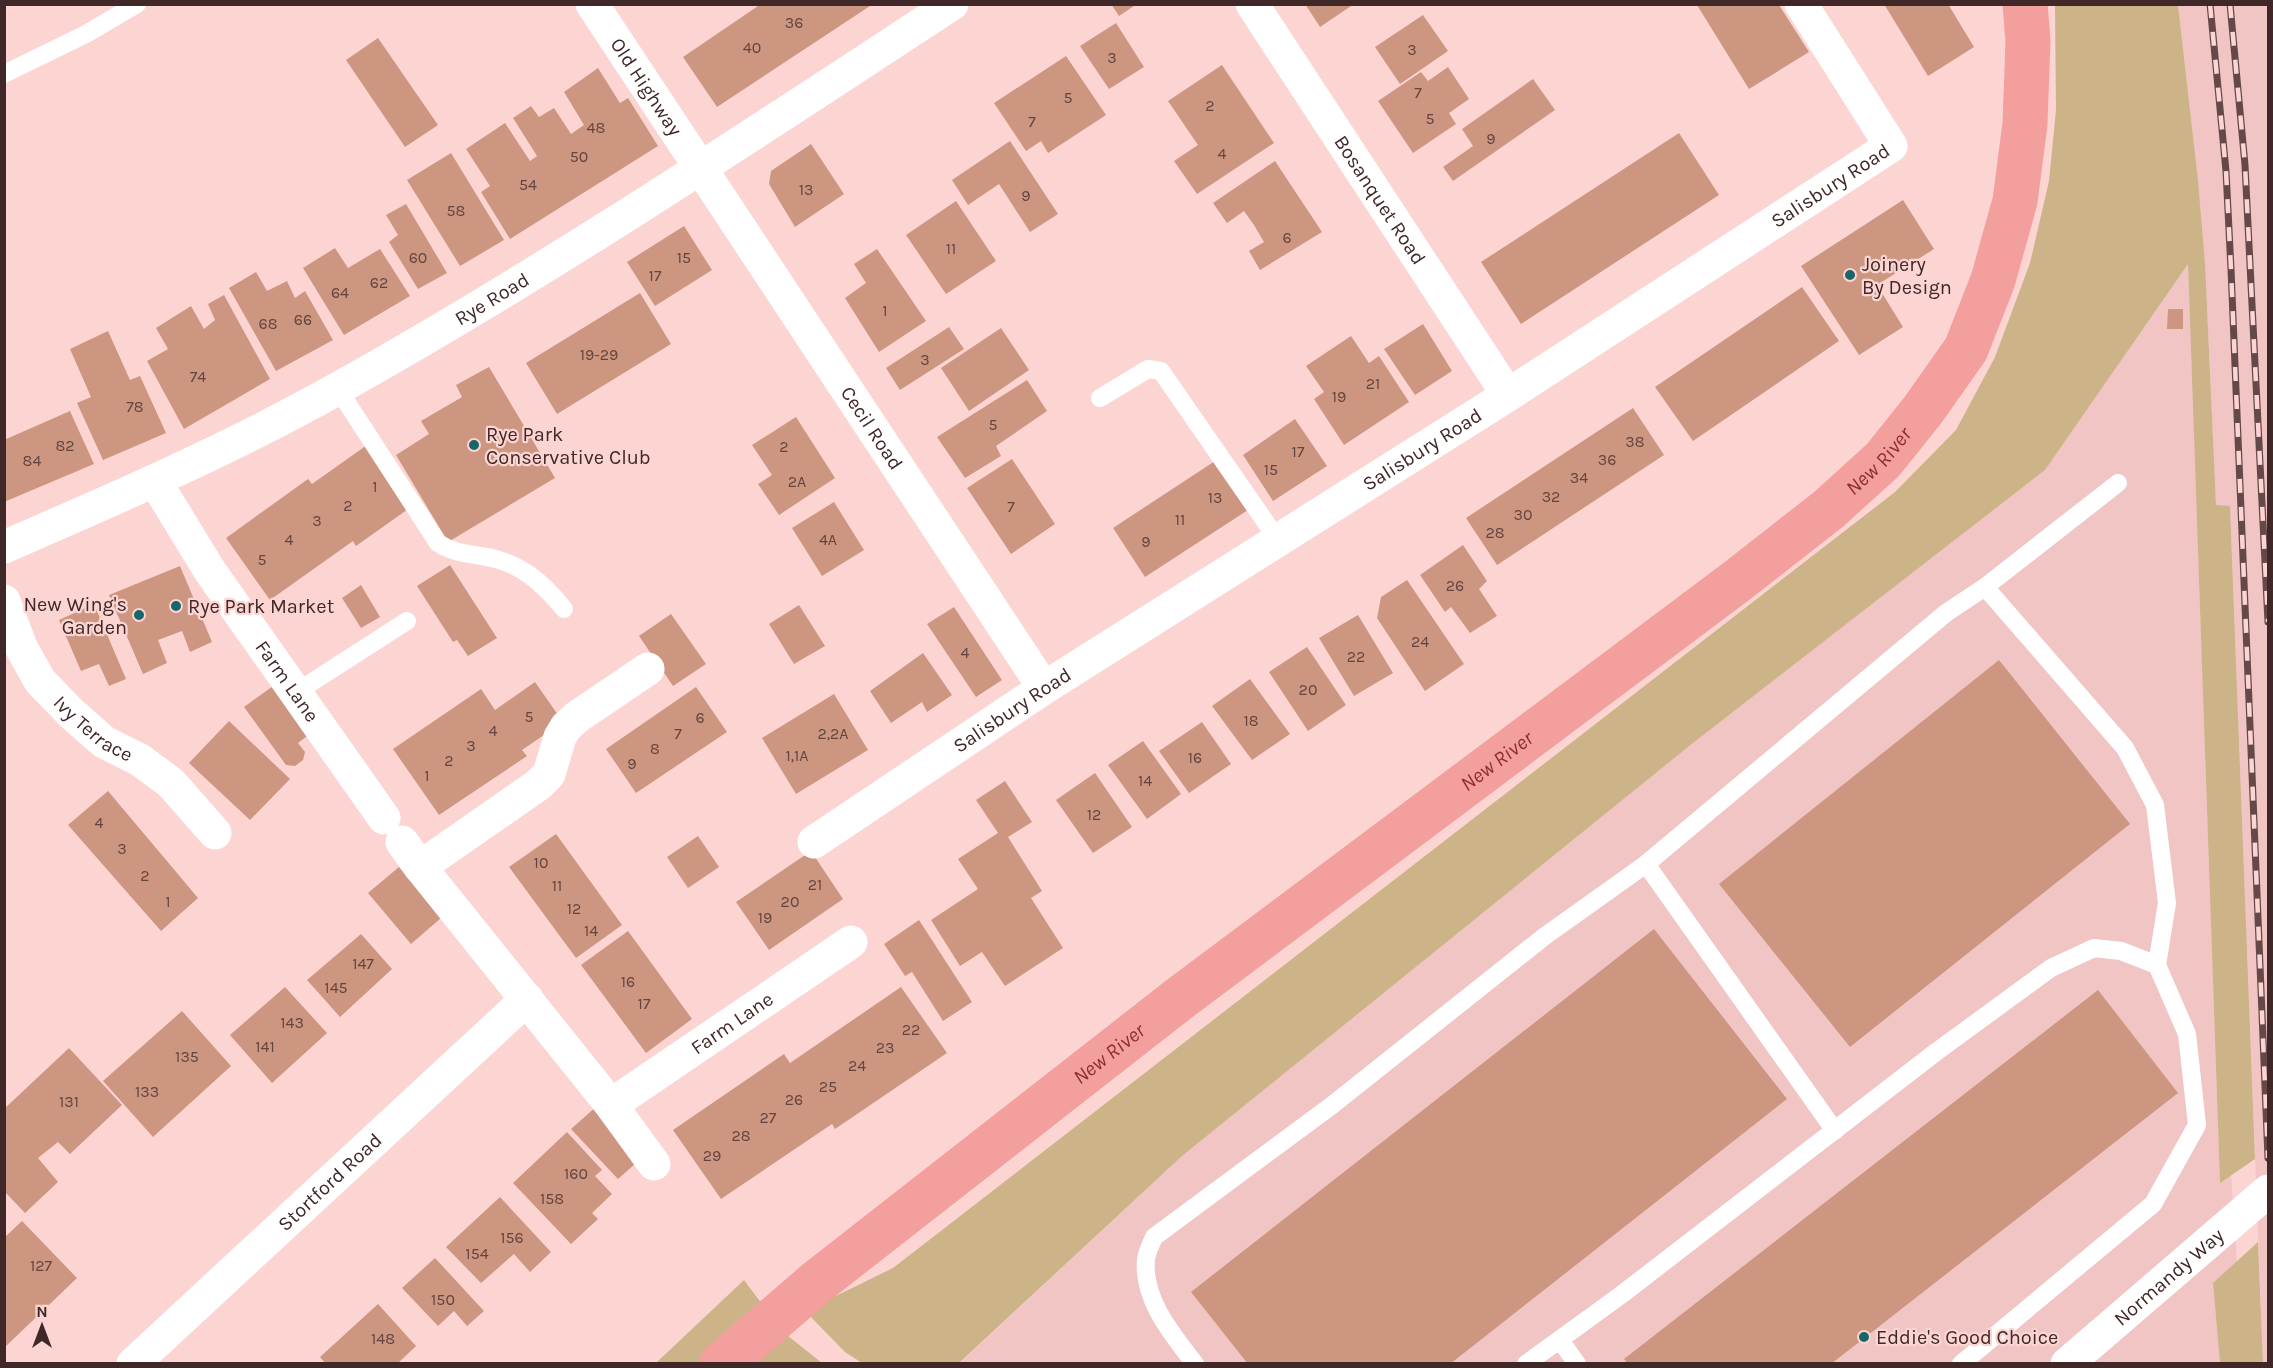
<svg xmlns="http://www.w3.org/2000/svg" width="2273" height="1368" font-family="Karla,sans-serif">
<rect width="100%" height="100%" fill="#fcd5d3"/>
<path fill="#f1c5c4" d="M 2178,5 L 2268,5 L 2268,1363 L 2263,1363 L 2230,506 L 2216,506 L 2205,263 L 2198,180 Z
M 2188,263 L 2220,1182 L 2231,1174 L 2237,1263 L 2213,1283 L 2220,1363 L 959,1364 L 1182,1156 L 1693,743 L 2045,470 Z"/>
<path fill="#ccb388" d="M 2055,5 L 2178,5 L 2198,180 L 2205,263 L 2216,505 L 2230,506 L 2255,1159 L 2220,1183 L 2188,264 L 2045,470 L 1693,743 L 1182,1156 L 959,1363 L 862,1363 L 845,1352 L 805,1311 L 893,1268 L 1895,492 L 1956,430 L 1995,357 L 2030,263 L 2049,181 L 2056,110 Z
M 2258,1242 L 2263,1363 L 2220,1363 L 2213,1283 Z
M 744,1280 L 783,1332 L 822,1363 L 656,1363 Z"/>
<g fill="none" stroke-linecap="round" stroke-linejoin="round">
<path stroke="#f39f9e" stroke-width="45" id="s1" d="M 722,1364 L 817,1282 L 1179,999 L 1737,581 L 1829,509 L 1883,460 L 1923,410 L 1966,349 L 1993,280 L 2015,201 L 2025,124 L 2028,41 L 2025,4"/>
</g>
<path fill="#cd9681" d="M 761,4 L 873,4 L 717,107 L 683,57 Z
M 1111,4 L 1137,4 L 1119,16 Z
M 1305,4 L 1354,4 L 1320,27 Z
M 1884,4 L 1948,4 L 1974,47 L 1928,76 Z
M 1697,5 L 1779,5 L 1809,52 L 1749,89 Z
M 1423,15 L 1448,51 L 1400,84 L 1375,47 Z
M 1116,23 L 1144,67 L 1109,89 L 1080,46 Z
M 378,38 L 438,125 L 405,147 L 346,60 Z
M 1066,56 L 1106,115 L 1048,153 L 1041,141 L 1026,151 L 994,103 Z
M 1222,65 L 1274,143 L 1197,194 L 1174,161 L 1198,145 L 1168,101 Z
M 1448,67 L 1469,99 L 1449,113 L 1456,124 L 1413,153 L 1378,101 L 1421,72 L 1428,81 Z
M 598,68 L 620,103 L 628,98 L 658,146 L 510,239 L 481,192 L 490,186 L 466,149 L 505,123 L 530,161 L 537,156 L 513,118 L 531,106 L 539,117 L 554,108 L 571,134 L 584,125 L 564,92 Z
M 1533,79 L 1555,110 L 1453,181 L 1443,167 L 1473,146 L 1462,129 Z
M 1679,133 L 1719,195 L 1521,324 L 1481,262 Z
M 1010,141 L 1058,214 L 1030,232 L 999,184 L 968,205 L 952,180 Z
M 811,144 L 844,194 L 795,227 L 769,184 L 771,171 Z
M 451,153 L 504,240 L 460,266 L 407,180 Z
M 1275,161 L 1322,232 L 1260,270 L 1249,251 L 1264,242 L 1254,225 L 1244,211 L 1227,223 L 1213,203 Z
M 1903,200 L 1934,249 L 1877,285 L 1903,327 L 1859,355 L 1801,266 Z
M 956,201 L 996,261 L 946,294 L 906,235 Z
M 406,204 L 447,273 L 418,289 L 389,242 L 398,235 L 386,215 Z
M 684,226 L 712,270 L 655,306 L 627,262 Z
M 335,248 L 348,268 L 380,249 L 410,296 L 344,335 L 303,268 Z
M 877,249 L 926,321 L 879,352 L 845,298 L 866,283 L 854,264 Z
M 256,272 L 267,291 L 287,281 L 295,298 L 305,291 L 333,340 L 276,371 L 229,288 Z
M 1802,287 L 1839,341 L 1693,441 L 1655,387 Z
M 640,293 L 671,344 L 557,414 L 526,363 Z
M 224,295 L 270,379 L 184,429 L 147,361 L 168,349 L 156,328 L 191,306 L 204,329 L 215,320 L 208,304 Z
M 2168,309 L 2183,309 L 2183,329 L 2167,329 Z
M 1423,324 L 1452,371 L 1415,395 L 1384,349 Z
M 949,327 L 964,349 L 900,390 L 886,368 Z
M 1001,328 L 1029,370 L 969,411 L 941,368 Z
M 108,331 L 130,380 L 140,376 L 166,433 L 103,460 L 77,403 L 91,397 L 70,349 Z
M 1351,336 L 1369,363 L 1379,356 L 1409,402 L 1344,445 L 1314,399 L 1324,392 L 1306,366 Z
M 489,367 L 555,478 L 448,542 L 396,455 L 429,434 L 421,421 L 462,397 L 456,385 Z
M 1027,380 L 1047,411 L 996,446 L 1001,456 L 965,478 L 937,437 Z
M 1633,408 L 1664,455 L 1497,565 L 1466,518 Z
M 70,411 L 94,464 L 4,502 L 4,440 Z
M 796,417 L 835,478 L 779,515 L 758,484 L 772,475 L 752,445 Z
M 1295,419 L 1327,466 L 1273,501 L 1243,455 Z
M 367,445 L 411,507 L 356,546 L 353,541 L 270,600 L 226,538 L 308,479 L 312,484 Z
M 1012,459 L 1055,524 L 1011,554 L 967,488 Z
M 1215,461 L 1248,510 L 1145,577 L 1113,528 Z
M 834,502 L 864,550 L 822,576 L 792,528 Z
M 1463,545 L 1487,581 L 1479,589 L 1497,616 L 1470,633 L 1451,607 L 1445,612 L 1420,575 Z
M 450,565 L 497,638 L 468,656 L 457,640 L 453,642 L 417,586 Z
M 180,566 L 212,642 L 190,652 L 182,631 L 158,640 L 167,663 L 143,674 L 109,595 Z
M 1407,580 L 1464,664 L 1425,691 L 1377,618 L 1381,597 Z
M 361,585 L 380,617 L 361,628 L 342,598 Z
M 94,604 L 126,679 L 109,686 L 99,664 L 81,671 L 59,620 Z
M 799,605 L 825,646 L 794,664 L 769,624 Z
M 954,607 L 1002,680 L 976,697 L 927,624 Z
M 671,614 L 706,664 L 673,686 L 639,636 Z
M 1358,615 L 1393,673 L 1354,696 L 1319,638 Z
M 1307,647 L 1346,705 L 1308,731 L 1269,672 Z
M 923,653 L 952,695 L 927,712 L 922,702 L 891,723 L 870,691 Z
M 1999,660 L 2130,824 L 1850,1047 L 1719,884 Z
M 1250,679 L 1290,734 L 1252,760 L 1212,706 Z
M 280,681 L 315,730 L 298,743 L 305,752 L 303,760 L 295,766 L 286,765 L 244,707 Z
M 535,682 L 563,722 L 522,750 L 527,756 L 439,815 L 393,749 L 481,689 L 495,710 Z
M 696,687 L 727,732 L 636,793 L 606,749 Z
M 834,694 L 868,750 L 796,794 L 762,738 Z
M 229,721 L 290,779 L 250,820 L 189,763 Z
M 1202,722 L 1231,764 L 1189,793 L 1159,751 Z
M 1143,741 L 1181,794 L 1147,819 L 1108,765 Z
M 1095,773 L 1132,827 L 1093,853 L 1056,800 Z
M 1005,781 L 1032,822 L 1008,837 L 1042,891 L 1031,898 L 1063,948 L 1005,986 L 982,952 L 960,966 L 931,920 L 978,889 L 958,859 L 998,833 L 976,800 Z
M 108,791 L 198,898 L 161,931 L 68,825 Z
M 556,834 L 622,925 L 576,958 L 509,867 Z
M 698,836 L 719,867 L 688,888 L 667,857 Z
M 811,851 L 843,899 L 769,950 L 736,902 Z
M 399,867 L 441,918 L 411,944 L 368,893 Z
M 919,920 L 972,1002 L 943,1021 L 912,972 L 905,976 L 884,944 Z
M 1654,929 L 1787,1099 L 1450,1364 L 1248,1364 L 1191,1292 Z
M 628,931 L 692,1019 L 646,1053 L 581,965 Z
M 361,934 L 392,969 L 340,1017 L 307,980 Z
M 285,987 L 327,1033 L 272,1083 L 230,1035 Z
M 901,987 L 947,1053 L 835,1129 L 832,1124 L 721,1199 L 673,1130 L 784,1054 L 790,1063 Z
M 2098,990 L 2178,1093 L 1831,1364 L 1628,1364 L 1624,1359 Z
M 182,1011 L 231,1066 L 153,1137 L 103,1081 Z
M 69,1048 L 122,1105 L 70,1154 L 58,1142 L 38,1158 L 58,1182 L 25,1213 L 4,1191 L 4,1109 Z
M 598,1105 L 644,1156 L 618,1179 L 571,1129 Z
M 567,1132 L 602,1170 L 595,1176 L 612,1194 L 592,1213 L 598,1219 L 571,1244 L 513,1183 Z
M 500,1197 L 551,1252 L 530,1272 L 514,1254 L 481,1283 L 446,1247 Z
M 22,1221 L 77,1278 L 4,1348 L 4,1238 Z
M 435,1258 L 484,1311 L 467,1326 L 454,1311 L 438,1326 L 402,1288 Z
M 378,1304 L 416,1346 L 397,1364 L 326,1364 L 320,1357 Z"/>
<g fill="none" stroke-linecap="round" stroke-linejoin="round">
<path stroke="#fff" stroke-width="18" d="M 4,74 L 86,34 L 137,4
M 338,389 L 438,543 C 453,553 469,554 487,557 C 521,563 544,584 564,609
M 1100,398 L 1148,369 L 1161,371 L 1278,540
M 1985,587 L 2118,483
M 295,693 L 407,621
M 1835,1131 L 1646,864 L 1946,613 L 1985,587 L 2125,748 L 2155,805 L 2167,903 L 2157,965
M 1560,1340 L 1577,1364
M 1195,1364 C 1172,1334 1142,1299 1146,1259 C 1147,1252 1151,1244 1154,1237 L 1331,1106 L 1545,936 L 1646,864
M 1526,1364 L 1621,1295 L 1936,1052 L 2051,968 L 2094,948 L 2121,951 L 2157,965 L 2187,1034 L 2197,1125 L 2153,1204 L 1961,1364"/>
<g stroke="#fff" stroke-width="33">
<path id="s2" d="M 592,4 L 1044,688"/>
<path id="s3" d="M 1252,4 L 1508,395"/>
<path id="s4" d="M 155,481 L 210,571 L 384,818"/>
<path id="s5" d="M 4,547 C 117,498 230,449 337,389 C 548,271 750,136 952,4"/>
<path id="s6" d="M 4,601 L 21,647 L 40,681 L 71,713 L 104,742 L 140,760 L 171,783 L 215,833"/>
<path d="M 402,842 L 420,867 L 611,1105 L 654,1164"/>
<path id="s7" d="M 814,842 L 1044,688 L 1508,395 L 1891,146 L 1801,4"/>
<path d="M 420,867 L 538,785 L 549,774 L 560,737 L 566,727 L 577,717 L 648,669"/>
<path id="s8" d="M 611,1105 L 851,942"/>
<path id="s9" d="M 133,1364 L 527,999"/>
<path id="s10" d="M 2067,1364 L 2268,1191"/>
</g>
<defs>
<path id="rail" d="M 2210,4 L 2226,171 L 2231,269 L 2268,1158
M 2230,4 L 2245,165 L 2268,622"/>
</defs>
<use href="#rail" stroke="#654949" stroke-width="7"/>
<use href="#rail" stroke="#fcd5d3" stroke-width="4.5" stroke-dasharray="14" stroke-linecap="butt"/>
</g>
<g fill="#18666b" stroke="#fcd5d3" stroke-width="2">
<circle cx="1850" cy="275" r="6"/>
<circle cx="474" cy="445" r="6"/>
<circle cx="176" cy="606" r="6"/>
<circle cx="139" cy="615" r="6"/>
<circle cx="1864" cy="1337" r="6"/>
</g>
<g text-anchor="middle" dominant-baseline="central" stroke-width="4.5" stroke-linejoin="round" paint-order="stroke">
<g font-size="16" fill="#64443e">
<text x="794" y="22">36</text>
<text x="752" y="47">40</text>
<text x="1412" y="49">3</text>
<text x="1112" y="57">3</text>
<text x="1418" y="92">7</text>
<text x="1068" y="97">5</text>
<text x="1210" y="105">2</text>
<text x="1430" y="118">5</text>
<text x="1032" y="121">7</text>
<text x="596" y="127">48</text>
<text x="1491" y="138">9</text>
<text x="1222" y="153">4</text>
<text x="579" y="156">50</text>
<text x="528" y="184">54</text>
<text x="806" y="189">13</text>
<text x="1026" y="195">9</text>
<text x="456" y="210">58</text>
<text x="1287" y="237">6</text>
<text x="951" y="248">11</text>
<text x="418" y="257">60</text>
<text x="684" y="257">15</text>
<text x="655" y="275">17</text>
<text x="379" y="282">62</text>
<text x="340" y="292">64</text>
<text x="885" y="310">1</text>
<text x="303" y="319">66</text>
<text x="268" y="323">68</text>
<text x="599" y="354">19-29</text>
<text x="925" y="359">3</text>
<text x="198" y="376">74</text>
<text x="1373" y="383">21</text>
<text x="1339" y="396">19</text>
<text x="135" y="406">78</text>
<text x="993" y="424">5</text>
<text x="1635" y="441">38</text>
<text x="65" y="445">82</text>
<text x="784" y="446">2</text>
<text x="1298" y="451">17</text>
<text x="1607" y="459">36</text>
<text x="32" y="460">84</text>
<text x="1271" y="469">15</text>
<text x="1579" y="477">34</text>
<text x="797" y="481">2A</text>
<text x="375" y="486">1</text>
<text x="1551" y="496">32</text>
<text x="1215" y="497">13</text>
<text x="348" y="505">2</text>
<text x="1011" y="506">7</text>
<text x="1523" y="514">30</text>
<text x="1180" y="519">11</text>
<text x="317" y="520">3</text>
<text x="1495" y="532">28</text>
<text x="289" y="539">4</text>
<text x="828" y="539">4A</text>
<text x="1146" y="541">9</text>
<text x="262" y="559">5</text>
<text x="1455" y="585">26</text>
<text x="1420" y="641">24</text>
<text x="965" y="652">4</text>
<text x="1356" y="656">22</text>
<text x="1308" y="689">20</text>
<text x="529" y="716">5</text>
<text x="700" y="717">6</text>
<text x="1251" y="720">18</text>
<text x="493" y="730">4</text>
<text x="678" y="733">7</text>
<text x="833" y="733">2,2A</text>
<text x="471" y="745">3</text>
<text x="655" y="748">8</text>
<text x="797" y="755">1,1A</text>
<text x="1195" y="757">16</text>
<text x="449" y="760">2</text>
<text x="632" y="763">9</text>
<text x="427" y="775">1</text>
<text x="1145" y="780">14</text>
<text x="1094" y="814">12</text>
<text x="99" y="822">4</text>
<text x="122" y="848">3</text>
<text x="541" y="862">10</text>
<text x="145" y="875">2</text>
<text x="815" y="884">21</text>
<text x="557" y="885">11</text>
<text x="168" y="901">1</text>
<text x="790" y="901">20</text>
<text x="574" y="908">12</text>
<text x="765" y="917">19</text>
<text x="591" y="930">14</text>
<text x="363" y="963">147</text>
<text x="628" y="981">16</text>
<text x="336" y="987">145</text>
<text x="644" y="1003">17</text>
<text x="292" y="1022">143</text>
<text x="911" y="1029">22</text>
<text x="265" y="1046">141</text>
<text x="885" y="1047">23</text>
<text x="187" y="1056">135</text>
<text x="857" y="1065">24</text>
<text x="828" y="1086">25</text>
<text x="147" y="1091">133</text>
<text x="794" y="1099">26</text>
<text x="69" y="1101">131</text>
<text x="768" y="1117">27</text>
<text x="741" y="1135">28</text>
<text x="712" y="1155">29</text>
<text x="576" y="1173">160</text>
<text x="552" y="1198">158</text>
<text x="512" y="1237">156</text>
<text x="477" y="1253">154</text>
<text x="41" y="1265">127</text>
<text x="443" y="1299">150</text>
<text x="383" y="1338">148</text>
</g>
<g font-size="20" fill="#412828" stroke="#fcd5d3">
<text stroke="none"><textPath href="#s2" startOffset="99">Old Highway</textPath></text>
<text stroke="none"><textPath href="#s7" startOffset="1210">Salisbury Road</textPath></text>
<text stroke="none"><textPath href="#s3" startOffset="234">Bosanquet Road</textPath></text>
<text stroke="none"><textPath href="#s5" startOffset="548">Rye Road</textPath></text>
<text stroke="none"><textPath href="#s2" startOffset="508">Cecil Road</textPath></text>
<text stroke="none"><textPath href="#s7" startOffset="724">Salisbury Road</textPath></text>
<text stroke="none"><textPath href="#s4" startOffset="240">Farm Lane</textPath></text>
<text stroke="none"><textPath href="#s7" startOffset="238">Salisbury Road</textPath></text>
<text stroke="none"><textPath href="#s6" startOffset="160">Ivy Terrace</textPath></text>
<text stroke="none"><textPath href="#s8" startOffset="146">Farm Lane</textPath></text>
<text stroke="none"><textPath href="#s9" startOffset="268">Stortford Road</textPath></text>
<text stroke="none"><textPath href="#s10" startOffset="134">Normandy Way</textPath></text>
</g>
<g font-size="20" fill="#412828" stroke="#fcd5d3" text-anchor="start">
<text x="1862" y="264">Joinery<tspan x="1862" dy="23">By Design</tspan></text>
<text x="486" y="434">Rye Park<tspan x="486" dy="23">Conservative Club</tspan></text>
<text x="127" y="604" text-anchor="end">New Wing's<tspan x="127" dy="23">Garden</tspan></text>
<text x="188" y="606">Rye Park Market</text>
<text x="1876" y="1337">Eddie's Good Choice</text>
</g>
<g font-size="21" font-style="italic" fill="#8e2e33" stroke="#fcd5d3">
<text stroke="none"><textPath href="#s1" startOffset="1468">New River</textPath></text>
<text stroke="none"><textPath href="#s1" startOffset="982">New River</textPath></text>
<text stroke="none"><textPath href="#s1" startOffset="496">New River</textPath></text>
</g>
</g>
<rect width="2273" height="1368" fill="none" stroke="#412828" stroke-width="12"/>
<g transform="translate(42 1326)" stroke="#fcd5d3" stroke-width="4.5" paint-order="stroke">
<path d="M0-4.5L10 22L0 15L-10 22Z" fill="#412828"/>
<text y="-9" font-size="16" font-weight="bold" text-anchor="middle" fill="#412828">N</text>
</g>
</svg>
